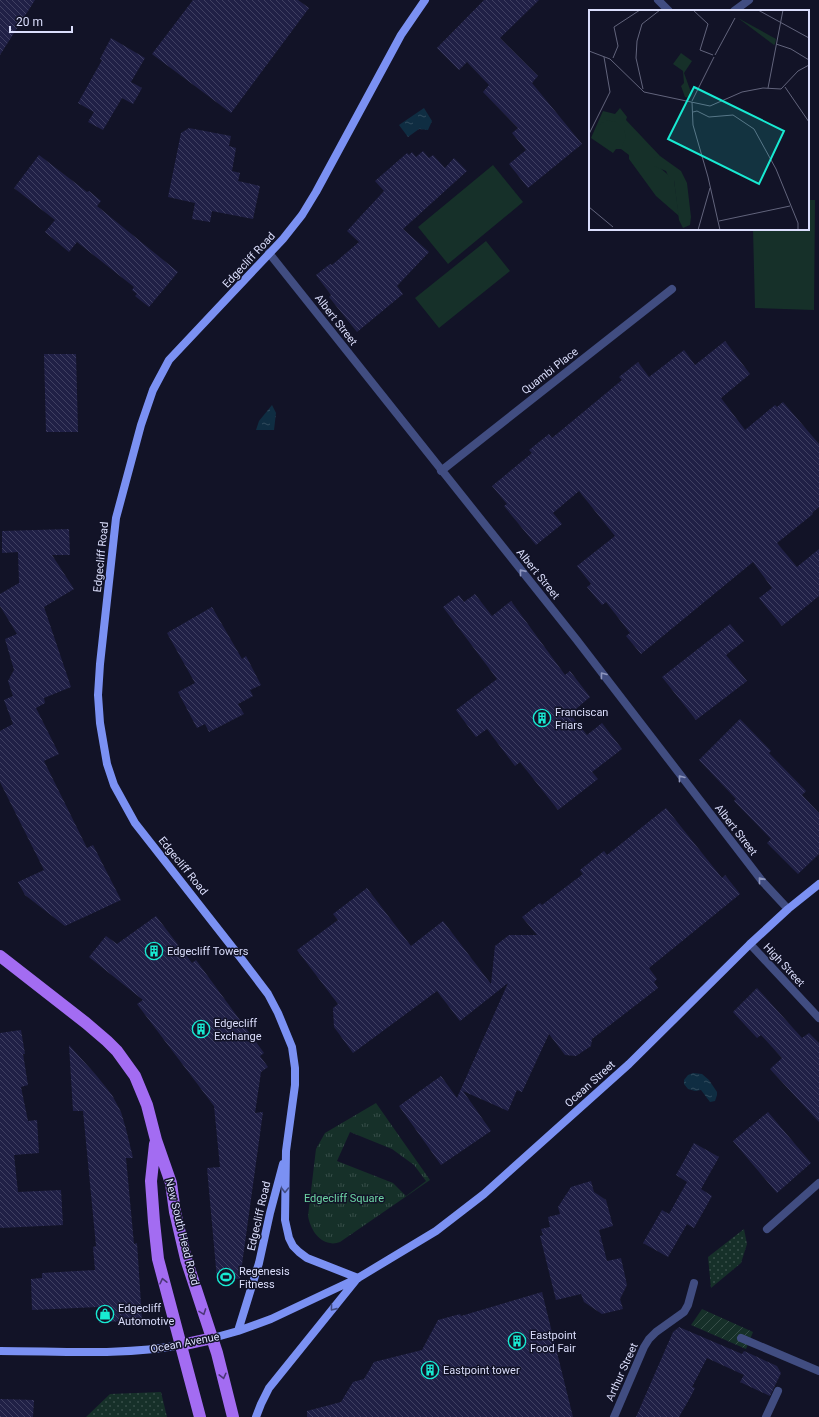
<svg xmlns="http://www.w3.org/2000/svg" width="819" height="1417" font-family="Roboto,sans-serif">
<defs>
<pattern id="grass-dots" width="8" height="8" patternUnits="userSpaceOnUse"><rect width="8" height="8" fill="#163029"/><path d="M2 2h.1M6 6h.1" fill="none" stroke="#374e49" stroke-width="1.8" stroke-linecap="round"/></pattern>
<pattern id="park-tufts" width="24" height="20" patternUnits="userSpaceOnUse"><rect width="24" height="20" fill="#163029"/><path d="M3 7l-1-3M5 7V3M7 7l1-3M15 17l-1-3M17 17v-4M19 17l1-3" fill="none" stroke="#374e49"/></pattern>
<pattern id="garden-furrows" width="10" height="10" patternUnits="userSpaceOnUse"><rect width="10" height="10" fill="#163029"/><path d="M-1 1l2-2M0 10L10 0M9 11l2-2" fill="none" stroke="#374e49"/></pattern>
<pattern id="water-ripples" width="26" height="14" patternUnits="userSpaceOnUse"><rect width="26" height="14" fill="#0f2d42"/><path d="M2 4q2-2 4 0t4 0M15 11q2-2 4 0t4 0" fill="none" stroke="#314b5e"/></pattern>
<pattern id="building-back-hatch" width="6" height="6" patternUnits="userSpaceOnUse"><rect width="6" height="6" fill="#202046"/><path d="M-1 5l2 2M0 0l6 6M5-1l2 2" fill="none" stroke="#404062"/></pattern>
</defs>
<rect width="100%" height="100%" fill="#121327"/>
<path fill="url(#grass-dots)" d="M 744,1229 L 747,1244 L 741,1263 L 711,1288 L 708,1257 Z
M 161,1392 L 167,1417 L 86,1417 L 110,1394 Z"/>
<path fill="url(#park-tufts)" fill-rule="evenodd" d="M 376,1103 L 430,1180 L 340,1242 C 337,1243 333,1244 330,1243 C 317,1241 310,1227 308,1216 L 316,1149 L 325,1133 ZM 350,1132 L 392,1149 L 414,1165 L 426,1181 L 406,1196 L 393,1183 L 337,1161 Z"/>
<path fill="url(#garden-furrows)" d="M 702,1309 L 753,1332 L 746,1349 L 691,1325 Z"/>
<path fill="#163029" d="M 493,165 L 523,202 L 448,264 L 418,227 Z
M 808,200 L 815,200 L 814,310 L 755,308 L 753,229 L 808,229 Z
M 486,241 L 510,271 L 439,328 L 415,298 Z"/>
<path fill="url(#water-ripples)" d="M 424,108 L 432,121 L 428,130 L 419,129 L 408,137 L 399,125 Z
M 272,405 L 276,413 L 274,430 L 256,430 L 259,421 Z
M 693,1073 L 702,1074 L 709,1080 L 717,1092 L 717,1095 L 715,1101 L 710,1102 L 701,1090 L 695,1091 L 688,1089 L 684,1084 L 684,1080 L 688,1075 Z"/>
<path fill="url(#building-back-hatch)" d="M 0,0 L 35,0 L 0,55 Z
M 193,0 L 298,0 L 309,8 L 231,113 L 152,54 Z
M 484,0 L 539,0 L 500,38 L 538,76 L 532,83 L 582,144 L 528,188 L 509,164 L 526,150 L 512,133 L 518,128 L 483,92 L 489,85 L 467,62 L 459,70 L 437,48 Z
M 111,38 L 145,58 L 131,82 L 142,88 L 133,104 L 122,98 L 103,130 L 88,122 L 94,112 L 78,103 L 102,60 L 100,59 Z
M 189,128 L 231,136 L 229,146 L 236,148 L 232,171 L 240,173 L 238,181 L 260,186 L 253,219 L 212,211 L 210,222 L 192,219 L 195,203 L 168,197 L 181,133 Z
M 423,151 L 429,158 L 433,155 L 445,168 L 454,158 L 467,171 L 403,229 L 429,252 L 397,286 L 403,294 L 357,332 L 329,297 L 331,295 L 316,275 L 330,264 L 332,265 L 359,242 L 347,231 L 384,191 L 375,181 L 407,153 L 409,155 L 412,152 L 416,157 Z
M 39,155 L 87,192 L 89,191 L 101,201 L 97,206 L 178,272 L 149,307 L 135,296 L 137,294 L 132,290 L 134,287 L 77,242 L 69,252 L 45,232 L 55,220 L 14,188 Z
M 725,341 L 750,374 L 721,398 L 745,430 L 775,405 L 777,407 L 783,402 L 819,444 L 819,507 L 812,513 L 813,514 L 777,543 L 797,567 L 819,549 L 819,596 L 782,626 L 759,598 L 772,588 L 753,562 L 641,654 L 626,636 L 630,633 L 606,602 L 602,605 L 587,587 L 591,584 L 577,566 L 615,536 L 579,491 L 553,513 L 562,524 L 536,545 L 504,506 L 507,504 L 492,486 L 532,453 L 529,450 L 549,434 L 552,438 L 622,380 L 619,377 L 638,362 L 649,377 L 684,350 L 695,365 Z
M 44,354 L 76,354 L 78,432 L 46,432 Z
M 69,529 L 70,555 L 52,555 L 74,589 L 44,607 L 71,687 L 44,698 L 45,703 L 36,708 L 59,754 L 44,761 L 87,848 L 93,845 L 121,900 L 65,926 L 25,895 L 18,882 L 44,870 L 0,782 L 0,731 L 13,724 L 4,700 L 13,696 L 8,681 L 14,670 L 5,639 L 17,634 L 0,606 L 0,594 L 19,583 L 18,552 L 2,553 L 2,531 Z
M 475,594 L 492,616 L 511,601 L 565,675 L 570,671 L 590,697 L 570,714 L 587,735 L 602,723 L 622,749 L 592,772 L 598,779 L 558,810 L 520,762 L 515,766 L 487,729 L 476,737 L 456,710 L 497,679 L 443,607 L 459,595 L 464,602 Z
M 212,607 L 242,659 L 246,656 L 261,685 L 250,690 L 253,696 L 238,704 L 244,714 L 209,732 L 205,724 L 197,728 L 178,692 L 195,683 L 167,633 Z
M 730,624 L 744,641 L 726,655 L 747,681 L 696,720 L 662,677 Z
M 740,719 L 771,751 L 769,753 L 806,791 L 802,795 L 819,813 L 819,854 L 798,874 L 767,843 L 771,839 L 734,801 L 736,799 L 699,760 Z
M 666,808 L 722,878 L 725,875 L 740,894 L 649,968 L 657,979 L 654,982 L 658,988 L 592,1039 L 591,1046 L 576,1056 L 565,1055 L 549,1034 L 522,1092 L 517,1090 L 508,1111 L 463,1091 L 491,1131 L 441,1165 L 399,1106 L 441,1076 L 457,1098 L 508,983 L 460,1021 L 437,991 L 353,1053 L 334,1027 L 333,1008 L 338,1004 L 297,950 L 338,920 L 333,914 L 367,888 L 411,946 L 443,921 L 491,984 L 495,946 L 509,935 L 537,935 L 522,917 L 540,903 L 542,905 L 583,874 L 580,870 L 604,851 L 607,855 Z
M 156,916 L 192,963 L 196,960 L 264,1053 L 260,1056 L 268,1067 L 261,1072 L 255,1113 L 263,1112 L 240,1279 L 217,1279 L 207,1168 L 220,1167 L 214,1106 L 137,1004 L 143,1000 L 89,957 L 106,936 L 117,944 Z
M 757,988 L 802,1038 L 809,1033 L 819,1043 L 819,1122 L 770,1069 L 782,1058 L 761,1035 L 757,1038 L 733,1012 Z
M 21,1030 L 25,1054 L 23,1054 L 28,1085 L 21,1087 L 28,1121 L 37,1120 L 39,1153 L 14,1155 L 18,1192 L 61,1190 L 63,1225 L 0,1228 L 0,1033 Z
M 69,1045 L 96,1075 L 112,1095 L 121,1112 L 126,1129 L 133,1158 L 126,1158 L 134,1244 L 137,1243 L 142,1319 L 99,1323 L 98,1307 L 32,1310 L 31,1279 L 42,1278 L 42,1273 L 95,1270 L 93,1247 L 96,1246 L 83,1111 L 73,1111 Z
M 768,1112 L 811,1163 L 777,1193 L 733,1141 Z
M 694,1143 L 719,1157 L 701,1189 L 712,1196 L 694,1228 L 687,1224 L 668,1257 L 643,1243 L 662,1210 L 669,1214 L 687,1182 L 676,1175 Z
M 591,1181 L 594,1192 L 606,1200 L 613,1226 L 599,1230 L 607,1261 L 621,1258 L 627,1285 L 620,1299 L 623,1309 L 602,1314 L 584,1302 L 581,1294 L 556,1300 L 540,1236 L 543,1235 L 541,1229 L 550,1227 L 548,1217 L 560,1214 L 558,1207 L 571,1187 Z
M 542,1292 L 573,1417 L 307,1417 L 307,1411 L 341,1402 L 353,1382 L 364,1379 L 374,1362 L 422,1350 L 438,1320 L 460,1314 L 461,1316 Z
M 679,1327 L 742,1354 L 744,1351 L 777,1366 L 781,1373 L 770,1396 L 740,1382 L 744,1375 L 707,1358 L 692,1387 L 695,1388 L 691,1396 L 679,1417 L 636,1417 L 673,1332 Z
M 0,1399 L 34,1400 L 33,1417 L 0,1417 Z"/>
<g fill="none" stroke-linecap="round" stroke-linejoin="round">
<path stroke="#414d81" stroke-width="8" d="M 658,0 L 669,11
M 734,11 L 749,0
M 269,253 L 576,639 L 762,881 L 788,909
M 441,471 L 672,289
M 750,944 L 819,1018
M 767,1229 L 819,1183
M 741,1338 L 819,1371
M 614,1417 L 644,1347 L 649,1339 L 656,1332 L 684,1312 L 688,1305 L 694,1283
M 766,1417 L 778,1391"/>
<path stroke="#7b91f3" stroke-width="8" d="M 358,1278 L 307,1258 L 299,1252 L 293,1246 L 289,1238 L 285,1220 L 286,1151 L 295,1085 L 295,1068 L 292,1047 L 278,1013 L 268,994 L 240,957 L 135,823 L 114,785 L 107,764 L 100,723 L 98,695 L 100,664 L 116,518 L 141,425 L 153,390 L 169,360 L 283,239 L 302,215 L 316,192 L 401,35 L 425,0
M 238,1331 L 259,1263 L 270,1213 L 283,1164
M 213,1338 L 238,1331 L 271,1319 L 358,1278 L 436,1231 L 484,1194 L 629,1064 L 750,944 L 788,909 L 819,884
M 0,1351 C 60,1351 121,1356 181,1345
M 256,1417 L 261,1404 L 269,1388 L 356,1280"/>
<path stroke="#a36cf2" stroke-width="12" d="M 0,956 L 86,1023 L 107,1041 L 117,1051 L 135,1076 L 147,1105 L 156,1140 L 171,1183 L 175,1212 L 186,1259 L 217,1353 L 233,1417
M 155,1144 L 151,1181 L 154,1222 L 158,1259 L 200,1417
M 181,1345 L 213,1338"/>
</g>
<defs><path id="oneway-chevron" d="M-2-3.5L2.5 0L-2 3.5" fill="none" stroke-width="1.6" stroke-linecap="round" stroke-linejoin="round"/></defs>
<g stroke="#8e96be">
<use href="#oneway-chevron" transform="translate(522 572) rotate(-129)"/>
<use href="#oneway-chevron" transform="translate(603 675) rotate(-127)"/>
<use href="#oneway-chevron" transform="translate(681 778) rotate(-128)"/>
<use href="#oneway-chevron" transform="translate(761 880) rotate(-129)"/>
</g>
<g stroke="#414c83">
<use href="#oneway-chevron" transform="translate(285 1190) rotate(91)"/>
<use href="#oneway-chevron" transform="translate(333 1308) rotate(129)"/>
</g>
<g stroke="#4c3778">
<use href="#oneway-chevron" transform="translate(163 1281) rotate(-103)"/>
<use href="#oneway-chevron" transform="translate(203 1312) rotate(70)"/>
<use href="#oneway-chevron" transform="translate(223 1376) rotate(76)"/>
</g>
<defs>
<symbol id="building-ring" viewBox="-11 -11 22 22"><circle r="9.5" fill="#121327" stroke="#18ead2" stroke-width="1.5"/><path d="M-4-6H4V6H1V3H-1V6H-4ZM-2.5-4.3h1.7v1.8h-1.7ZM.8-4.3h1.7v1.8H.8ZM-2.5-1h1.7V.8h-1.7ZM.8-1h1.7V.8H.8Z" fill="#18ead2"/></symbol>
<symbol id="stadium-ring" viewBox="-11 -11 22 22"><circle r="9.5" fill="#121327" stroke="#18ead2" stroke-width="1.5"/><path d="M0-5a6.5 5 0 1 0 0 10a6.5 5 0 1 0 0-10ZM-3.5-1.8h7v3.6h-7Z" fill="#18ead2"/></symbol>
<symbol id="shop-ring" viewBox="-11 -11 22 22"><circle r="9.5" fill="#121327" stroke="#18ead2" stroke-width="1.5"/><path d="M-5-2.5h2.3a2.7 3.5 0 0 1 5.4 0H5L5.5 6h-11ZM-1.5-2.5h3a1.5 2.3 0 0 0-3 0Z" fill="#18ead2"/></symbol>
</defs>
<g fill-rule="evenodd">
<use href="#building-ring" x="532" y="708" width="20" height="20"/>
<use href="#building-ring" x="144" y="941" width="20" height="20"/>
<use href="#building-ring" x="191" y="1019" width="20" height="20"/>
<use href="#stadium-ring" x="216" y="1267" width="20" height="20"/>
<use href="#shop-ring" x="95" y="1304" width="20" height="20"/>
<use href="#building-ring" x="507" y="1331" width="20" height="20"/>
<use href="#building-ring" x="420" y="1360" width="20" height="20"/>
</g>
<g text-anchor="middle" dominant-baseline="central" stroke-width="3" stroke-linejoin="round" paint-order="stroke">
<g font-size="11" fill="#dbdefc" stroke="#121327">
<text transform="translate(249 260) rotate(-47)">Edgecliff Road</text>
<text transform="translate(336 320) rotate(52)">Albert Street</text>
<text transform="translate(550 371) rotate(-38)">Quambi Place</text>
<text transform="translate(101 557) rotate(-84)">Edgecliff Road</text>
<text transform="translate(538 574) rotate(51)">Albert Street</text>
<text transform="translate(736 830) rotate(52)">Albert Street</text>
<text transform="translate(183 866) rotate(51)">Edgecliff Road</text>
<text transform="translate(784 965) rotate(47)">High Street</text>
<text transform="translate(590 1084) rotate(-42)">Ocean Street</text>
<text transform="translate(259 1216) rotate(-77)">Edgecliff Road</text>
<text transform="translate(182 1232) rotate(76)">New South Head Road</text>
<text transform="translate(185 1343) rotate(-11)">Ocean Avenue</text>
<text transform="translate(622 1372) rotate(-66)">Arthur Street</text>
</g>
<g font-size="11" fill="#dbdefc" stroke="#121327" text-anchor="start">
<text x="555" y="712">Franciscan<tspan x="555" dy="13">Friars</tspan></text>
<text x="167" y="951">Edgecliff Towers</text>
<text x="214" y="1023">Edgecliff<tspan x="214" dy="13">Exchange</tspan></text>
<text x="239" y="1271">Regenesis<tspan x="239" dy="13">Fitness</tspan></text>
<text x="118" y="1308">Edgecliff<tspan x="118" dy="13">Automotive</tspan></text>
<text x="530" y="1335">Eastpoint<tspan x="530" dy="13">Food Fair</tspan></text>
<text x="443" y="1370">Eastpoint tower</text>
</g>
<g font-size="11" fill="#6dd6a5" stroke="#121327">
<text x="344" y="1198">Edgecliff Square</text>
</g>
</g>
<g transform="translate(589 10)">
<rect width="220" height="220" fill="#121327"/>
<path d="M 92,43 L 103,51 L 95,63 L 103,85 L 101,88 L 96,87 L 92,76 L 95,73 L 94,61 L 84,54 Z" fill="#163029"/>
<path d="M 149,8 L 187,29 L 186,34 L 185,35 ZM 31,98 L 38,107 L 37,110 L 71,146 L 69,156 L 85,170 L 90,206 L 67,186 L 40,149 L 40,145 L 32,139 L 27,139 L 24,143 L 2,128 L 14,101 L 26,104 Z" fill="#163029"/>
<path d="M 17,110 L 27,112 L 35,120 L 37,127 L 33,136 L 35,139 L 33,136 L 18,136 L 10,129 L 7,117 ZM 71,146 L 92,161 L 98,173 L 102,207 L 101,215 L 94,218 L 90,210 L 85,170 L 81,170 L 77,161 L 65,156 L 65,148 Z" fill="#163029"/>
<path fill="none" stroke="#62647c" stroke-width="1" d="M 104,0 L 119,14 L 111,40 L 124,45M 169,0 L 220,28M 187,34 L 202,39 L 220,50M 0,41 L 21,49 L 55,82 L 121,96 L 153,82 L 174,78 L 192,79 L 209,61 L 220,55M 126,45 L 146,8M 24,48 L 29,36 L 25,17 L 51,0M 196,77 L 220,112M 179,78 L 194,0M 54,79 L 47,48 L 48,31 L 53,14 L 71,0M 103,91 L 125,47M 103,92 L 104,115 L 119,167 L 131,220M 104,102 L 108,101 L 120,107 L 144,105 L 165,119 L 187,159 L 209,213 L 209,220M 0,124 L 21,82 L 15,47M 0,197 L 24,217M 130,211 L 201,196M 109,220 L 121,178"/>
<path fill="#18ead2" fill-opacity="0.15" stroke="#18ead2" stroke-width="2" d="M 105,77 L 195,121 L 170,174 L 79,129 Z"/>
<rect width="220" height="220" fill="none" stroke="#dbdefc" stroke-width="2"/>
</g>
<path d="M10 26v6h62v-6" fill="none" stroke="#dbdefc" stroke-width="2"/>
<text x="16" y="26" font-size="12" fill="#dbdefc" stroke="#121327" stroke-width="3" paint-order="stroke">20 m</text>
</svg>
